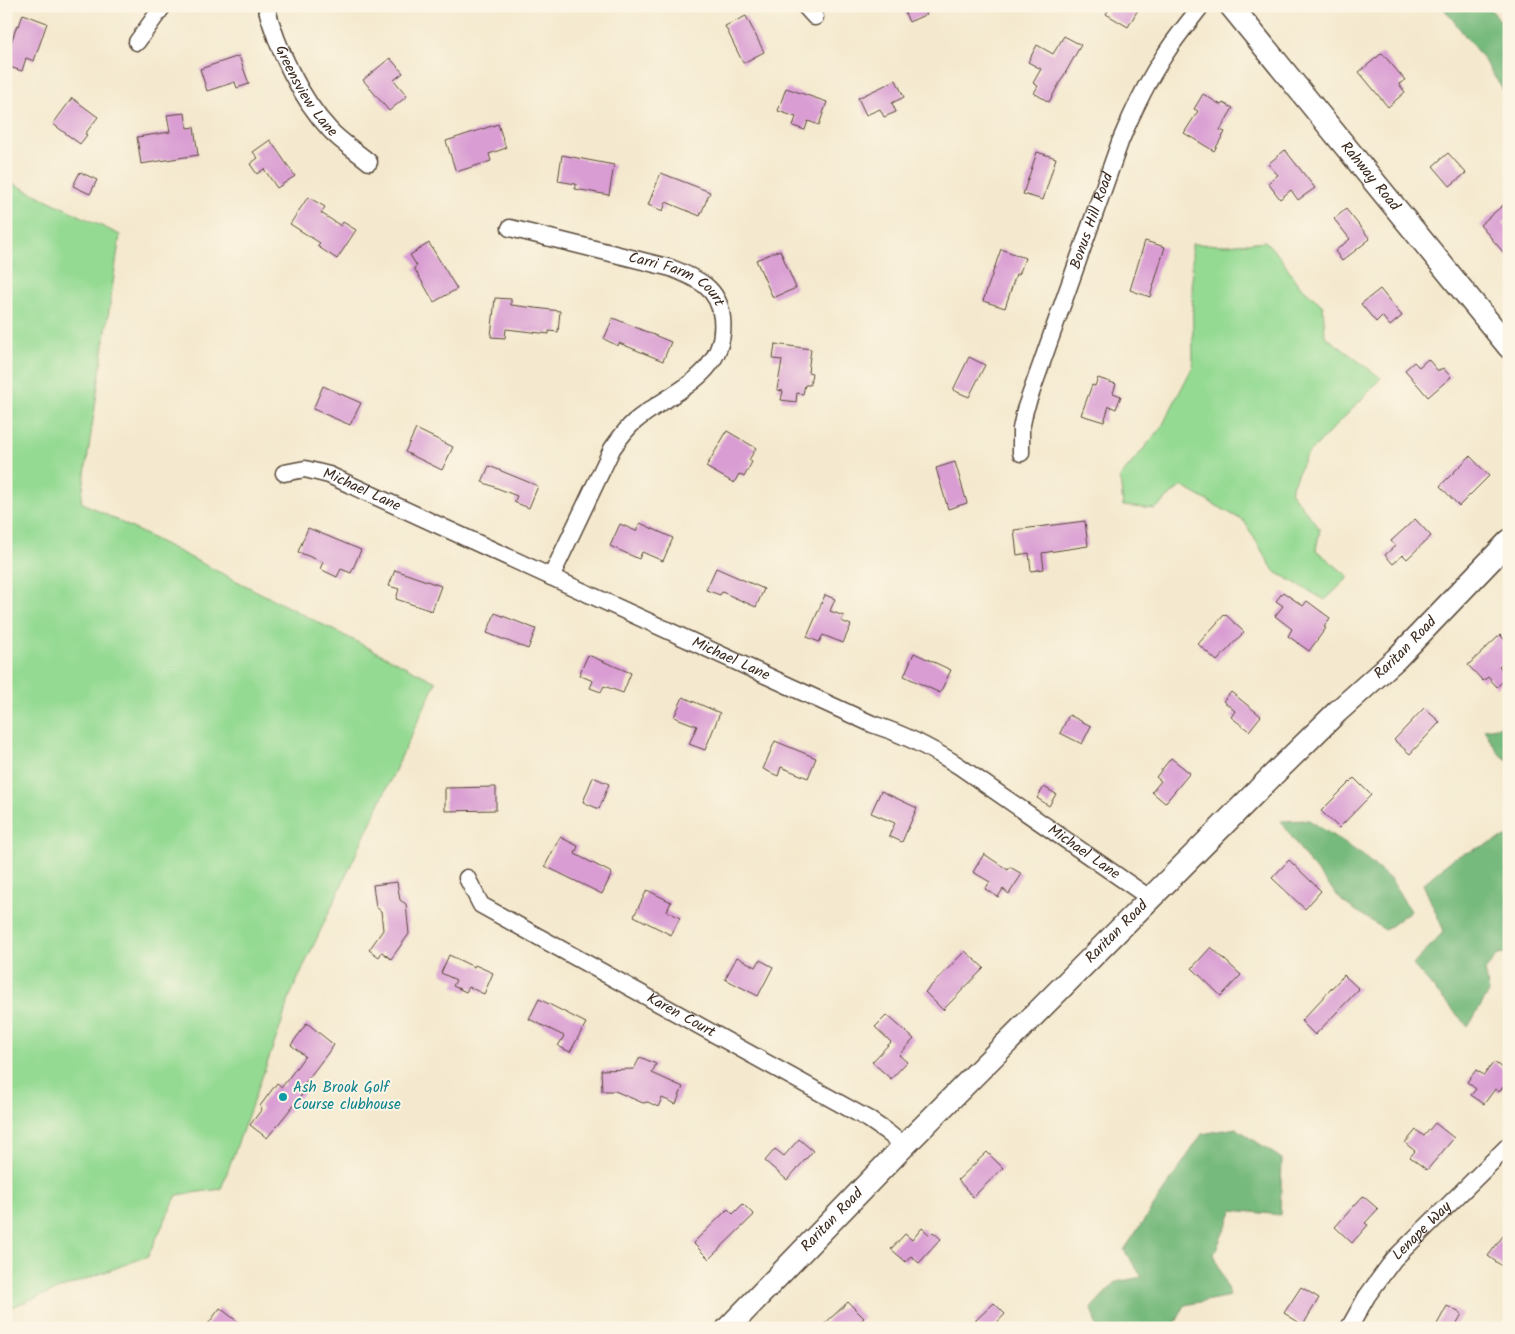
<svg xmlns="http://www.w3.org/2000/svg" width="1515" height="1334" font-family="Kalam,sans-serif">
<rect width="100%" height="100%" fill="#fcf5e5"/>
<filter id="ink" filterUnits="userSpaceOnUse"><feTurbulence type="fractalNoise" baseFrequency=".02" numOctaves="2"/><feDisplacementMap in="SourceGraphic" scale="10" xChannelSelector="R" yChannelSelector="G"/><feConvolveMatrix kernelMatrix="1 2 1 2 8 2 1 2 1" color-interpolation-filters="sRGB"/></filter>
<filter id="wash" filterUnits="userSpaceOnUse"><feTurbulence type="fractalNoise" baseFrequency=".0096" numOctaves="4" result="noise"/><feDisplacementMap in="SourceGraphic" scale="20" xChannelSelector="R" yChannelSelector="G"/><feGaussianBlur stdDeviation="1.12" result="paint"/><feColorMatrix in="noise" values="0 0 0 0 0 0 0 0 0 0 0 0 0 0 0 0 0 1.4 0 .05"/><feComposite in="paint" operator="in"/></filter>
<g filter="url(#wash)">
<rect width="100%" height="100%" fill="#f4e9ce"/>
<path fill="#94da93" stroke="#688258" d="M 6,180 L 120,235 L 81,502 L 436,682 L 290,996 L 280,1028 L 221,1189 L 177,1195 L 148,1256 L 6,1309 Z
M 1265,241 L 1280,257 L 1297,283 L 1323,306 L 1325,336 L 1381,378 L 1364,397 L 1305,457 L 1290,491 L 1320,529 L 1316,550 L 1349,577 L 1325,600 L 1274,571 L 1244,521 L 1181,486 L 1155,509 L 1123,506 L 1120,477 L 1161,428 L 1193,366 L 1192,244 L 1228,245 Z"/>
<path fill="#77ba7d" stroke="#59724e" d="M 1442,6 L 1488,6 L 1509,31 L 1509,99 L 1481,56 Z
M 1509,725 L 1509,761 L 1498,753 L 1484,729 Z
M 1309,820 L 1361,854 L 1392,881 L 1410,911 L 1385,930 L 1343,902 L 1308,861 L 1281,821 Z
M 1509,836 L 1509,953 L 1498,955 L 1485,970 L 1489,992 L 1468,1027 L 1413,965 L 1444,931 L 1423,884 L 1455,857 Z
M 1236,1128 L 1282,1159 L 1280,1215 L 1233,1210 L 1214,1254 L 1230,1296 L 1185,1305 L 1173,1328 L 1097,1328 L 1091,1308 L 1116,1282 L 1142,1277 L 1124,1250 L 1202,1134 Z"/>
<g id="blocks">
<path fill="#d99dd3" d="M 902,6 L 923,6 L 927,14 L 909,22 Z
M 1111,6 L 1140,6 L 1128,27 L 1106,14 Z
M 23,14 L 47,23 L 34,61 L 26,58 L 22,71 L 6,66 L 6,58 L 17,25 L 19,26 Z
M 746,16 L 764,52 L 743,63 L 725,26 Z
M 1064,36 L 1081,45 L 1049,102 L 1034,93 L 1038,86 L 1033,83 L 1041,69 L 1028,62 L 1037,45 L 1053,54 Z
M 1382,53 L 1405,80 L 1399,84 L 1405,92 L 1388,107 L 1359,72 Z
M 239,56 L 249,84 L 237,88 L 235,82 L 207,91 L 200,69 Z
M 390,58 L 403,73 L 394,80 L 407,96 L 389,111 L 363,80 Z
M 896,80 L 904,97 L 892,103 L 896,112 L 884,117 L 880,109 L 866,115 L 858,98 Z
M 786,88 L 827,102 L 819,125 L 808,121 L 805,130 L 793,126 L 796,117 L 778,111 Z
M 1203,94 L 1221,105 L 1223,103 L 1233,108 L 1220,130 L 1225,132 L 1214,151 L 1184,133 L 1198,111 L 1194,109 Z
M 72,98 L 98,117 L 85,134 L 87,135 L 80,144 L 53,124 Z
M 185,113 L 187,128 L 194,127 L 198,155 L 141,164 L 137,137 L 170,132 L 167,115 Z
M 498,124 L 506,148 L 489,154 L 491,161 L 456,172 L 446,141 Z
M 270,140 L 295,176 L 277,188 L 264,169 L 257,174 L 250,164 L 258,158 L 253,152 Z
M 1285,150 L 1315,188 L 1298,200 L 1291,190 L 1280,199 L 1268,183 L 1278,175 L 1268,164 Z
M 1037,152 L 1056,158 L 1043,200 L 1023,194 Z
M 1448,153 L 1466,173 L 1450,186 L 1433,166 Z
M 562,155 L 614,165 L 609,195 L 575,189 L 576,184 L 558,181 Z
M 80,172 L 97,180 L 90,194 L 73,186 Z
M 661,173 L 710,192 L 700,216 L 666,202 L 663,211 L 648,205 Z
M 308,197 L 325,207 L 321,213 L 341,226 L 343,222 L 356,230 L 337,259 L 317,246 L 320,243 L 290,224 Z
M 1509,200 L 1509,218 L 1503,223 L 1509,229 L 1509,259 L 1480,225 Z
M 1346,209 L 1370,239 L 1342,261 L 1335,251 L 1350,239 L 1334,219 Z
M 1145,241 L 1165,247 L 1150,297 L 1130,290 Z
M 429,243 L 457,289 L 434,302 L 414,268 L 417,266 L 410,255 Z
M 1001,249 L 1025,258 L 1019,275 L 1016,274 L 1005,308 L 983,301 Z
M 780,250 L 796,288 L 773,298 L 756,260 Z
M 1380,289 L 1402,316 L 1390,326 L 1382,316 L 1376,322 L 1361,304 Z
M 495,298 L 511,299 L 511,305 L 560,311 L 558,332 L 549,331 L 549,334 L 506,329 L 505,338 L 491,337 Z
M 613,318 L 671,342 L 663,361 L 619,343 L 618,346 L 604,339 Z
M 775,344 L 811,349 L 808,372 L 812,373 L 810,385 L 805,385 L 803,394 L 797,393 L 796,402 L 781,400 L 783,391 L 777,390 L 782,360 L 773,359 Z
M 969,357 L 985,365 L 969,397 L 953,390 Z
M 1428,359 L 1438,371 L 1443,368 L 1451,377 L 1428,397 L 1405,370 L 1414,362 L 1419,367 Z
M 1098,378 L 1116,384 L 1113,393 L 1121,396 L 1116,409 L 1109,406 L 1104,422 L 1081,415 L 1092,385 L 1095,386 Z
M 323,386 L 361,403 L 350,425 L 313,409 Z
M 416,429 L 453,447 L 442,470 L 405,452 Z
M 727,431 L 756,448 L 749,460 L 752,462 L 744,477 L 739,474 L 734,483 L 706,467 Z
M 1470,456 L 1489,476 L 1459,506 L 1440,486 Z
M 955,462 L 967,503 L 948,509 L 936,468 Z
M 489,466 L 538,486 L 529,508 L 514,502 L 517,496 L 482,482 Z
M 1415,519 L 1431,536 L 1407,559 L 1403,555 L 1393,564 L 1385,555 L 1395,546 L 1391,541 Z
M 1085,521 L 1088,546 L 1042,553 L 1044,569 L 1031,571 L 1029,553 L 1017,555 L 1014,530 Z
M 640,523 L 673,538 L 663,561 L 642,552 L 639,559 L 610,546 L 620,524 L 636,531 Z
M 308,528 L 361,550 L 351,573 L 341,569 L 337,577 L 320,569 L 323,562 L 298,552 Z
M 716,568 L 764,589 L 756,607 L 722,592 L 720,595 L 706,590 Z
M 395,570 L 441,586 L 432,611 L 396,599 L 399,589 L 389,586 Z
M 1283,592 L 1303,606 L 1307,601 L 1330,618 L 1324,627 L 1326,628 L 1309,651 L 1288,636 L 1292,629 L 1275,616 L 1283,606 L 1276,601 Z
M 825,595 L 835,599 L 830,611 L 844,616 L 841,621 L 851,625 L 843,643 L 823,635 L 819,642 L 807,637 Z
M 495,613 L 536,629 L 528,649 L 487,633 Z
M 1225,614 L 1244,632 L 1217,661 L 1198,644 Z
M 1500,635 L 1509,644 L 1509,656 L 1499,666 L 1508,676 L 1497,687 L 1488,677 L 1483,681 L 1468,665 Z
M 914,653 L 951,670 L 940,693 L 904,676 Z
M 588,655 L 631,673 L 623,693 L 604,686 L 601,692 L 590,688 L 593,681 L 579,675 Z
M 1231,692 L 1261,716 L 1249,731 L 1231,717 L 1235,711 L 1223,701 Z
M 683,697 L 720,713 L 705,750 L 689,744 L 697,726 L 674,717 Z
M 1424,708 L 1440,722 L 1410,754 L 1394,740 Z
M 1069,715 L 1091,726 L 1082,744 L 1060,733 Z
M 775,741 L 816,758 L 808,778 L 781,767 L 778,776 L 763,769 Z
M 1171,758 L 1190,773 L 1165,803 L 1152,792 L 1161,781 L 1156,777 Z
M 593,777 L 609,784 L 599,809 L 583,802 Z
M 1354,778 L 1371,795 L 1339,828 L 1321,811 Z
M 496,787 L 496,810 L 445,811 L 445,788 Z
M 1044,787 L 1056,794 L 1049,806 L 1037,798 Z
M 881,791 L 917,808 L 902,842 L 889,836 L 895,823 L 871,813 Z
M 560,837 L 578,846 L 575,854 L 612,873 L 602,894 L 545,866 Z
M 984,854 L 1008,870 L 1010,867 L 1022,874 L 1009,894 L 1003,889 L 998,897 L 985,889 L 990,882 L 973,872 Z
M 1289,860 L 1321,891 L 1305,909 L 1272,878 Z
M 397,882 L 400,900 L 406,904 L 409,934 L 391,959 L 382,952 L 379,957 L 369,950 L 383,930 L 381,911 L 376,907 L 373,885 Z
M 647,890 L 671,902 L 667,911 L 680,918 L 671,935 L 634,916 Z
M 1211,947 L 1241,975 L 1221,996 L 1192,968 Z
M 965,951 L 984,968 L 943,1010 L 925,992 Z
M 449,955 L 474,967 L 475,965 L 493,973 L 484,994 L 469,987 L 466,992 L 453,986 L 456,980 L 441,973 Z
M 737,957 L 756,967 L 760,960 L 773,967 L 758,996 L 725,979 Z
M 1344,975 L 1359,989 L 1315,1035 L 1301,1021 Z
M 539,999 L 586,1023 L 570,1052 L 558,1046 L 564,1036 L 529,1019 Z
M 887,1015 L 914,1039 L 899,1055 L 907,1062 L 891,1079 L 872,1062 L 891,1042 L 875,1027 Z
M 307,1023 L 334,1045 L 305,1083 L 309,1086 L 267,1138 L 250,1125 L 262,1109 L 260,1106 L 277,1083 L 282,1087 L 305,1056 L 291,1045 Z
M 640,1057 L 656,1064 L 652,1073 L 683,1087 L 676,1104 L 662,1098 L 658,1107 L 648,1102 L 643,1103 L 615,1091 L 602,1091 L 601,1070 L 634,1069 Z
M 1494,1062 L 1509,1073 L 1509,1080 L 1499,1092 L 1495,1089 L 1484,1104 L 1471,1095 L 1476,1089 L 1467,1082 L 1476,1070 L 1484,1075 Z
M 1435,1123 L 1454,1138 L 1427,1170 L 1410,1157 L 1415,1151 L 1405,1143 L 1416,1130 L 1424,1136 Z
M 799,1139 L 813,1151 L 787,1180 L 765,1161 L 775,1149 L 784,1156 Z
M 987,1152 L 1003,1168 L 973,1197 L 958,1180 Z
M 1363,1196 L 1378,1209 L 1365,1223 L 1368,1225 L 1352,1243 L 1335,1227 Z
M 743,1204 L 754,1215 L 709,1259 L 693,1243 L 728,1209 L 733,1214 Z
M 922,1228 L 930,1235 L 933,1232 L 941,1239 L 919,1263 L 911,1256 L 906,1262 L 891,1249 L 905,1234 L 912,1240 Z
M 1509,1228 L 1509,1271 L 1488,1256 Z
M 1301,1287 L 1319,1298 L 1303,1325 L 1284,1313 Z
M 848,1302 L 864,1318 L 853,1328 L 820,1328 Z
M 994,1303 L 1005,1314 L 992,1328 L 980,1328 L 974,1322 Z
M 1447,1306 L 1462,1314 L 1454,1328 L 1435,1328 Z
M 220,1308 L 246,1328 L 205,1328 Z"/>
</g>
</g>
<g filter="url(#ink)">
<use href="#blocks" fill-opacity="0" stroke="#574738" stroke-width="1"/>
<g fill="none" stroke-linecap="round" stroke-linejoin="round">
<defs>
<g id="street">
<path id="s1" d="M 266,6 C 277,48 300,98 330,130 C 341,142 356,151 369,162"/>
<path d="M 805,6 L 815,17"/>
<path d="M 137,42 L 163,6"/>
<path id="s2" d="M 510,228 L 671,268 C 696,278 719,287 722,318 C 728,377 670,391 634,422 C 625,430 619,439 612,449 L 551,577"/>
<path id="s3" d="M 1021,453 L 1021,429 L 1025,410 L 1120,142 C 1133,111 1147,81 1166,53 C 1176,37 1189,22 1201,6"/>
<path id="s4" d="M 284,473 L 305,469 L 329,475 L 872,724 C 904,734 931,748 959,766 L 1151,899"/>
<path id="s5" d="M 467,878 L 481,905 L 868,1119 L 887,1132 L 904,1146"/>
<path id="s6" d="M 1349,1328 L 1367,1296 L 1394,1259 L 1509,1145"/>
</g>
<g id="secondary">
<path id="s7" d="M 1231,6 L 1509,347"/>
<path id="s8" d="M 728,1328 L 904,1146 L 1274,774 L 1337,712 L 1396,659 L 1509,541"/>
</g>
</defs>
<use href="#street" stroke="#574738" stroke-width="19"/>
<use href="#secondary" stroke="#574738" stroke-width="25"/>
<use href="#street" stroke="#fff" stroke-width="16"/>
<use href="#secondary" stroke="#fff" stroke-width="22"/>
</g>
</g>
<circle fill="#0f9aa8" stroke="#fcf5e5" stroke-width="2" cx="283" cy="1097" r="5"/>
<g text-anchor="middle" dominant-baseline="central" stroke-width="4" stroke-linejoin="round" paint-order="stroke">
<g font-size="15" fill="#3b2a1e" stroke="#fcf5e5">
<text stroke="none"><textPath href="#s1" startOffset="95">Greensview Lane</textPath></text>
<text stroke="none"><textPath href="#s7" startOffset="220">Rahway Road</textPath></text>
<text stroke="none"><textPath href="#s3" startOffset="244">Bonus Hill Road</textPath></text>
<text stroke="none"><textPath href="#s2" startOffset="176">Carri Farm Court</textPath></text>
<text stroke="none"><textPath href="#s4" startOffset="82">Michael Lane</textPath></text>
<text stroke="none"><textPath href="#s8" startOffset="960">Raritan Road</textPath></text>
<text stroke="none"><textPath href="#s4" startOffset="488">Michael Lane</textPath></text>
<text stroke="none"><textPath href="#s4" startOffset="892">Michael Lane</textPath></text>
<text stroke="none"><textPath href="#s8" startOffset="555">Raritan Road</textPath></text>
<text stroke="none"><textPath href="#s5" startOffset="259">Karen Court</textPath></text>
<text stroke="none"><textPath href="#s8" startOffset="150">Raritan Road</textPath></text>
<text stroke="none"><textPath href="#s6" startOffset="122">Lenape Way</textPath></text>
</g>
<g font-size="15" fill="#0d838f" stroke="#fcf5e5" text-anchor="start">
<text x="293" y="1088">Ash Brook Golf<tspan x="293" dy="17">Course clubhouse</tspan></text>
</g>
</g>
<rect width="1515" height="1334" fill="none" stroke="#fcf5e5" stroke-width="25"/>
</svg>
